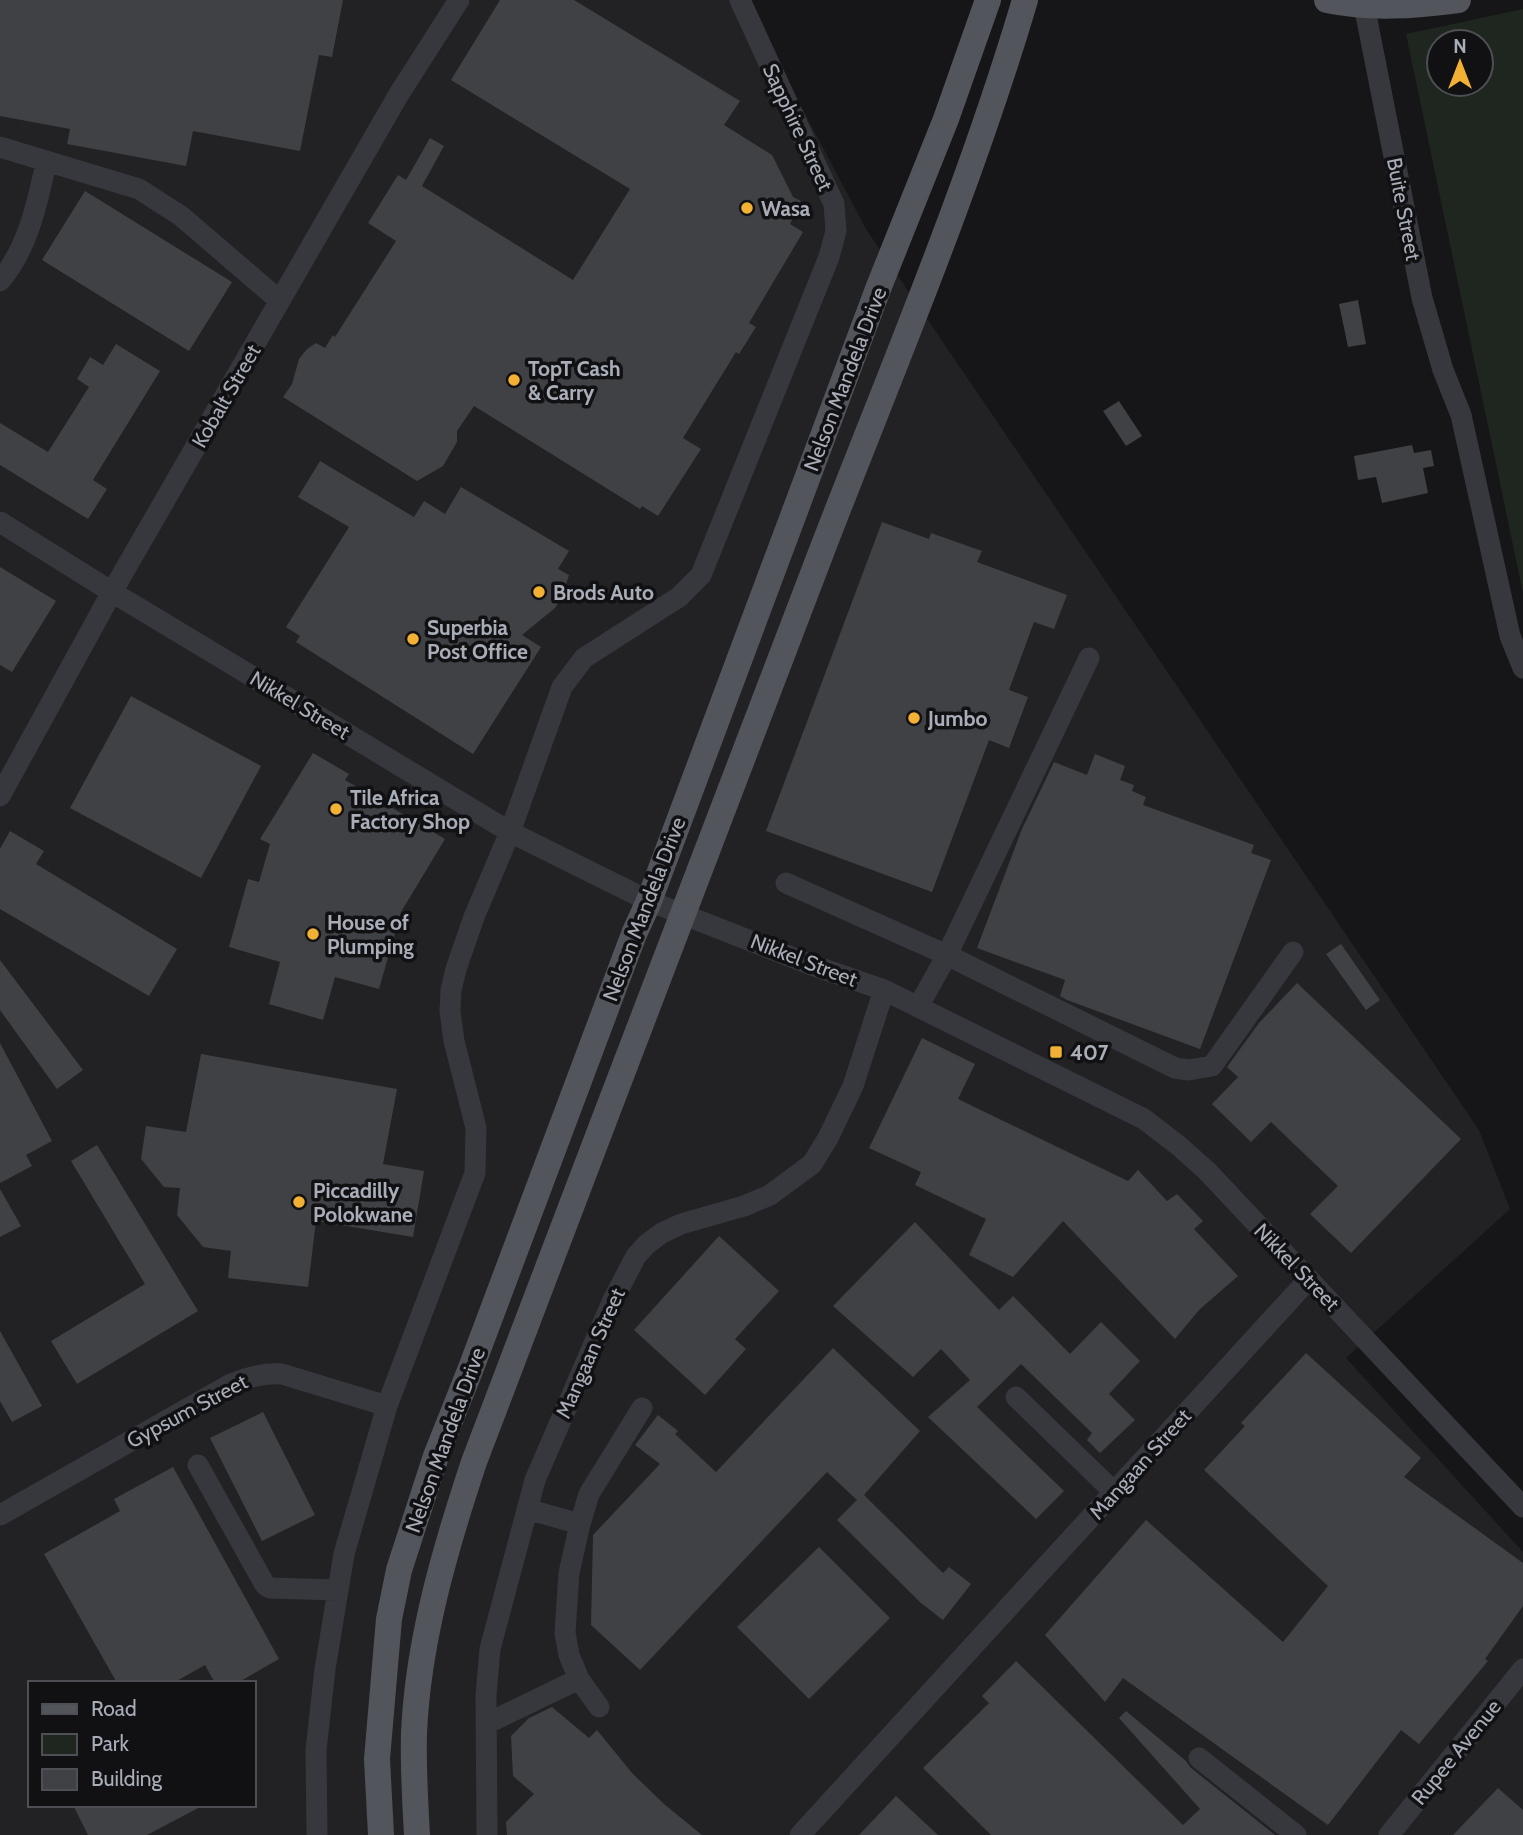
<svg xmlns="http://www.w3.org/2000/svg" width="1523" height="1835" font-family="Cabin,sans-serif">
<rect width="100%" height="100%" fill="#161618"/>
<path fill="#222225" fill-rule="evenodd" d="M 0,0 L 745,0 L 866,229 L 1479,1130 L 1510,1209 L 1346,1358 L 1523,1552 L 1523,1835 L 0,1835 ZM 30,1683 L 254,1683 L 254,1805 L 30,1805 Z"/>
<path fill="#1e261f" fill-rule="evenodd" d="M 1523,9 L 1523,593 L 1406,34 ZM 1439,42 L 1481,42 L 1481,84 L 1439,84 Z"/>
<path fill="#404145" d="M 0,0 L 343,0 L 332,57 L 319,55 L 300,151 L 193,131 L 186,166 L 67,144 L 70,129 L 0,116 Z
M 500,0 L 574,0 L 740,101 L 724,125 L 772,155 L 793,197 L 801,201 L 790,224 L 803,232 L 749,323 L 756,327 L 739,354 L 736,352 L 683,438 L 701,449 L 658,516 L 642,506 L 640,509 L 474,406 L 457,431 L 457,442 L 443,466 L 417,481 L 283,397 L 292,384 L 299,359 L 307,349 L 316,343 L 325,348 L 333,335 L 335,337 L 396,241 L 368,223 L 398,175 L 406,180 L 430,138 L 444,146 L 422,186 L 573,280 L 630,189 L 451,80 Z
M 85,191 L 232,282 L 189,351 L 42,260 Z
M 1358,300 L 1366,344 L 1348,347 L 1339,304 Z
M 116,344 L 160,371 L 93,480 L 107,489 L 88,519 L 0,465 L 0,423 L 48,452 L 89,387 L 77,379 L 90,357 L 103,365 Z
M 1119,401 L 1142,436 L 1126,446 L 1103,411 Z
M 1412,445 L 1414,453 L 1431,450 L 1434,466 L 1423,468 L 1428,493 L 1382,503 L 1376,477 L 1358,480 L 1354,456 Z
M 320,461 L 414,517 L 424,501 L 445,514 L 461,487 L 569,551 L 558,569 L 569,575 L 562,597 L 555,608 L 522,635 L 541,647 L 473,754 L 296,642 L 300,636 L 286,627 L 349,527 L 298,497 Z
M 882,522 L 929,539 L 931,533 L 982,551 L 977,562 L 1067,595 L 1054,629 L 1034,622 L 1009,690 L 1028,697 L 1009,748 L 989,740 L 932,892 L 766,831 Z
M 0,567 L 56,601 L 12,672 L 0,665 Z
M 131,696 L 261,766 L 201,878 L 70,808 Z
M 313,753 L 349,774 L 345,780 L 445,839 L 401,912 L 379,989 L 335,977 L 323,1020 L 269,1004 L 280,962 L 229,947 L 248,879 L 259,882 L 270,844 L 260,839 Z
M 1095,754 L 1125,766 L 1120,780 L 1134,785 L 1132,791 L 1146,797 L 1143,805 L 1254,845 L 1251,853 L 1271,860 L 1200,1049 L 1067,1000 L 1060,996 L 1065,980 L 977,948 L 1022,829 L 1054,762 L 1087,775 Z
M 10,831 L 44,851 L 36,864 L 177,949 L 149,996 L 0,909 L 0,849 Z
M 1341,944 L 1380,1000 L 1366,1010 L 1326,954 Z
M 0,960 L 83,1070 L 57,1089 L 0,1010 Z
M 1297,983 L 1461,1139 L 1351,1253 L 1310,1214 L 1338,1186 L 1271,1122 L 1251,1142 L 1212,1104 L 1238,1077 L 1227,1067 L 1259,1023 Z
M 922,1038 L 975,1064 L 958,1099 L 1128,1181 L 1138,1170 L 1167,1201 L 1177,1194 L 1203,1221 L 1194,1229 L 1238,1276 L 1199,1310 L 1175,1339 L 1063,1221 L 1013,1277 L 969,1255 L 986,1219 L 915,1185 L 921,1172 L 869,1148 Z
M 0,1043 L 52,1141 L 26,1155 L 32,1166 L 0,1183 Z
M 201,1054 L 397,1089 L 383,1164 L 424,1171 L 413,1237 L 316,1221 L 308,1287 L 228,1278 L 231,1251 L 203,1247 L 177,1215 L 180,1188 L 164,1187 L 141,1159 L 146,1126 L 186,1132 Z
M 97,1145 L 198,1311 L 77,1384 L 51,1341 L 145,1284 L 71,1161 Z
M 0,1189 L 21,1226 L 0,1237 Z
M 915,1222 L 999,1310 L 1013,1296 L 1070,1354 L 1101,1322 L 1140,1361 L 1109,1394 L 1135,1420 L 1100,1453 L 1087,1440 L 1092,1433 L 1021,1364 L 977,1407 L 1064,1491 L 1036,1519 L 928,1417 L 970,1380 L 941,1349 L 913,1377 L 833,1306 Z
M 719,1236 L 779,1291 L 735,1339 L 746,1349 L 705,1395 L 634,1330 Z
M 0,1331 L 42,1406 L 12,1422 L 0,1401 Z
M 833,1348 L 920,1431 L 864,1495 L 943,1573 L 949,1567 L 971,1584 L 943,1620 L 921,1603 L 837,1520 L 857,1500 L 827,1472 L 640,1670 L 591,1625 L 593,1535 L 660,1464 L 635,1445 L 658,1415 L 678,1431 L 675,1434 L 716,1472 Z
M 1306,1353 L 1421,1458 L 1404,1477 L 1523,1563 L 1523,1606 L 1485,1659 L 1488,1661 L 1419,1744 L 1401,1730 L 1328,1825 L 1123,1678 L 1105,1702 L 1045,1635 L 1146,1520 L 1283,1642 L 1328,1586 L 1204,1470 L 1245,1426 L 1241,1423 Z
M 263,1412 L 315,1515 L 262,1541 L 210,1438 Z
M 173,1467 L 279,1659 L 237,1683 L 215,1683 L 205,1665 L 173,1683 L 117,1683 L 44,1554 L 120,1511 L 114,1499 Z
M 819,1547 L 890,1618 L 809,1699 L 737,1627 Z
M 1016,1661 L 1183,1825 L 1200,1809 L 1119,1718 L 1126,1711 L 1186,1761 L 1191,1768 L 1275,1835 L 991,1835 L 923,1768 L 989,1703 L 982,1696 Z
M 552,1707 L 589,1738 L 597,1730 L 632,1773 L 664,1804 L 702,1835 L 507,1835 L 506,1822 L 534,1794 L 513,1776 L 511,1736 L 529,1718 Z
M 1498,1788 L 1523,1810 L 1523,1835 L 1453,1835 Z
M 896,1796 L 938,1835 L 859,1835 Z
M 73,1805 L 204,1805 L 147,1835 L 88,1835 Z"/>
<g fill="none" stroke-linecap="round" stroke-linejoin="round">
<path stroke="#37383d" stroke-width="21" d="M 1363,0 L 1422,298 L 1443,370 L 1461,415 L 1510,636 L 1523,668
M 0,147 L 139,189 L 181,216 L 280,301
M 0,281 C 28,248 37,204 46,163
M 0,522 L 112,592 L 510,832 L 649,901 L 809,964 L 884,990 L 1144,1119 L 1179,1146 L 1207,1171 L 1523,1507
M 0,796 L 112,592 L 399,94 L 459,0
M 786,883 L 947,955 L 1175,1068 L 1189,1070 L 1212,1066 L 1293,952
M 918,1007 L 947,955 L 1089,658
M 1016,1397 L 1114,1492
M 198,1465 L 265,1585 L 270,1588 L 337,1590
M 527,1509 L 580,1524
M 0,1515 L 231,1384 C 249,1377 263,1373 282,1374 L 387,1406
M 599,1707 L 579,1679 L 569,1655 L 565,1633 L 569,1573 L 580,1524 L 589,1494 L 642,1408
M 486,1724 L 579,1679
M 1199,1758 L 1296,1835
M 317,1835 L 316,1750 L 325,1669 L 344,1554 L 387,1406 L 475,1173 L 476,1128 L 454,1041 L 450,1011 L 451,990 L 456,969 L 474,917 L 510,832 L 562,687 L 584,658 L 679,597 L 701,575 L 829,257 L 836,231 L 834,204 L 740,0
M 487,1835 L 486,1695 L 490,1649 L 535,1480 L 613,1300 L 636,1256 L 647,1244 L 662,1233 L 681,1224 L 744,1206 L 770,1195 L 812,1164 L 828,1138 L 853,1086 L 884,990
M 800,1835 L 1309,1279
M 1389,1835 L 1523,1669"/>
<path stroke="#53555c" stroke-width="26" d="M 1327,0 C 1371,9 1413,6 1458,0
M 381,1835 L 377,1759 L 389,1619 L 399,1570 L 436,1456 L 471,1368 L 634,934 L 649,901 L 878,289 L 946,119 L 988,0
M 417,1835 C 415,1801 413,1767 414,1733 C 418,1641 445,1549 474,1462 C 590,1156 707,851 824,545 C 894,364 970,186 1025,0"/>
</g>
<g fill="#f2b134" stroke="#111113" stroke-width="2.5">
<circle cx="747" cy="208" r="7"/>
<circle cx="514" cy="380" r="7"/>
<circle cx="539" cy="592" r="7"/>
<circle cx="413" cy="639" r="7"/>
<circle cx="914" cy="718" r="7"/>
<circle cx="336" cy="809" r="7"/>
<circle cx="313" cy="934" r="7"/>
<rect x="1049" y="1045" width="14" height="14" rx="3.5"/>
<circle cx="299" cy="1202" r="7"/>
</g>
<g text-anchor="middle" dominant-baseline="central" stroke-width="7" stroke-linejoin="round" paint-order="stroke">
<g font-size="21" fill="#a8adb8" stroke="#111113">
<text transform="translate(798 127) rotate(65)">Sapphire Street</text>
<text transform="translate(1404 209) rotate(79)">Buite Street</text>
<text transform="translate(845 379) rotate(-69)">Nelson Mandela Drive</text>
<text transform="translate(226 396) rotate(-60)">Kobalt Street</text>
<text transform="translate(300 705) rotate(31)">Nikkel Street</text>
<text transform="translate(644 909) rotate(-69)">Nelson Mandela Drive</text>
<text transform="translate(804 960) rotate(21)">Nikkel Street</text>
<text transform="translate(1297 1267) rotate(46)">Nikkel Street</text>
<text transform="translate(590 1353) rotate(-66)">Mangaan Street</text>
<text transform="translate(187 1411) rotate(-28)">Gypsum Street</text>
<text transform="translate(445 1440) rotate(-70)">Nelson Mandela Drive</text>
<text transform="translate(1140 1464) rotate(-48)">Mangaan Street</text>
<text transform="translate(1456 1752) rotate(-51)">Rupee Avenue</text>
</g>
<g font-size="21" font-weight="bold" fill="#a8adb8" stroke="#111113" text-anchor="start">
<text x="761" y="208">Wasa</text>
<text x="528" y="368">TopT Cash<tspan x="528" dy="24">&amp; Carry</tspan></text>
<text x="553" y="592">Brods Auto</text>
<text x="427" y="627">Superbia<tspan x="427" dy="24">Post Office</tspan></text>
<text x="928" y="718">Jumbo</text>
<text x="350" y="797">Tile Africa<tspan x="350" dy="24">Factory Shop</tspan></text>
<text x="327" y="922">House of<tspan x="327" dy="24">Plumping</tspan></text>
<text x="1070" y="1052">407</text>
<text x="313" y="1190">Piccadilly<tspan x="313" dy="24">Polokwane</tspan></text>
</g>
</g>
<rect x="28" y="1681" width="228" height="126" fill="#111113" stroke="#4d4f55" stroke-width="2"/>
<rect x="42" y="1704" width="35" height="10" fill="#53555c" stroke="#4d4f55" stroke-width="2"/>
<text x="91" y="1716" font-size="21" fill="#a8adb8">Road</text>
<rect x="42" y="1734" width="35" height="21" fill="#1e261f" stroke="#4d4f55" stroke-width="2"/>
<text x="91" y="1751" font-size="21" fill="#a8adb8">Park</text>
<rect x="42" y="1769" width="35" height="21" fill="#404145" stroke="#4d4f55" stroke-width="2"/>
<text x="91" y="1786" font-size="21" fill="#a8adb8">Building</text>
<g transform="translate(1460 63)"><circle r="33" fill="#111113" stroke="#4d4f55" stroke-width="2"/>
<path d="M0-5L12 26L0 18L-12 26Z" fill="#f2b134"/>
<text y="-10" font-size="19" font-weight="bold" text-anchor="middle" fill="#a8adb8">N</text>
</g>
</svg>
